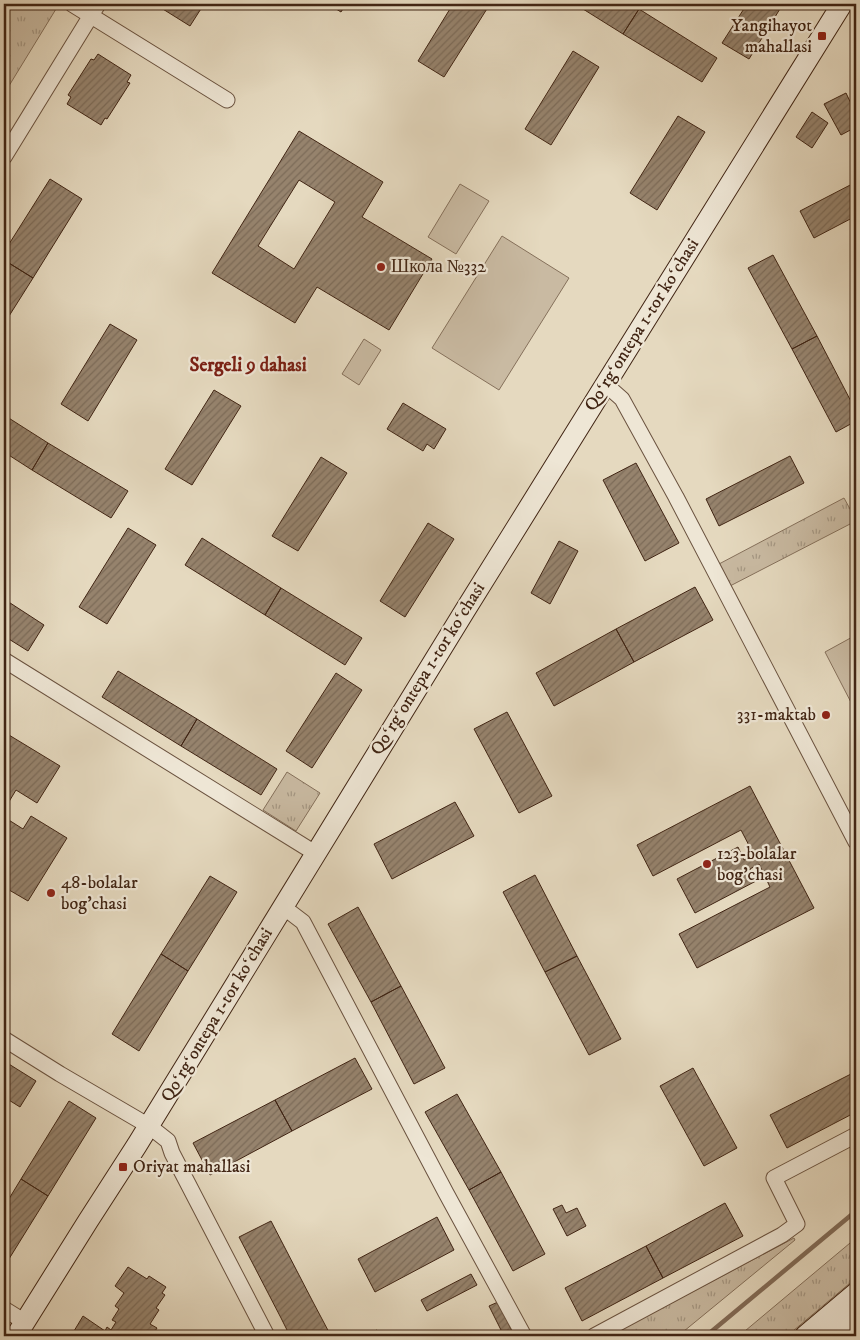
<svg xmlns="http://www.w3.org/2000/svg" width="860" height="1340" font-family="'IM FELL DW Pica',serif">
<defs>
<pattern id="grass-tufts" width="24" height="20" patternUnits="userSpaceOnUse" patternTransform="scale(1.25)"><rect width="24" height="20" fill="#c9baa2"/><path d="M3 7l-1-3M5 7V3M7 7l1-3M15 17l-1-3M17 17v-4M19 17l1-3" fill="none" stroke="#a59783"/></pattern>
<pattern id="building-hatch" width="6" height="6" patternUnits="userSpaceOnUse" patternTransform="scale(1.25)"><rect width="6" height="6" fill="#96836d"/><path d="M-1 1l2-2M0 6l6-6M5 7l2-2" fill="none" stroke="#7c6b58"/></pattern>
</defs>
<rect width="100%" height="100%" fill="#e5d9bf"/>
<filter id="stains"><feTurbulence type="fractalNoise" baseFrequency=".004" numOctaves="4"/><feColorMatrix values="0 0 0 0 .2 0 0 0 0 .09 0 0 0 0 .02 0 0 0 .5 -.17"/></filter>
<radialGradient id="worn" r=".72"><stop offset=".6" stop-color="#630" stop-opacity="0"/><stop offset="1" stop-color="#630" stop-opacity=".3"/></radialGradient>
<path fill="url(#grass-tufts)" stroke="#85705b" d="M 4,4 L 47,4 L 56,9 L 4,94 Z
M 844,498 L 855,518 L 855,521 L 852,523 L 730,586 L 719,564 Z
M 287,772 L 320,793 L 296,831 L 263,810 Z
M 794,1238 L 795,1240 L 678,1336 L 609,1336 Z
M 856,1238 L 856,1278 L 787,1336 L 739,1336 Z"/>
<path fill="#c9baa2" stroke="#85705b" d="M 460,184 L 489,201 L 456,254 L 428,237 Z
M 502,236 L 569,278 L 499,390 L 432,348 Z
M 364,339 L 381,350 L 359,385 L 342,374 Z
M 856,635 L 856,712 L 825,652 Z"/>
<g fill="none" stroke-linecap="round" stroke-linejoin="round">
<path stroke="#826c58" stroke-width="4.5" d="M 4,14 L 10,4
M 706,1336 L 856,1211"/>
</g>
<path fill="url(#building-hatch)" stroke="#412514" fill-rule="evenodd" d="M 159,4 L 204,4 L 190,26 L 158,6 Z
M 328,4 L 346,4 L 341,12 Z
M 453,4 L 490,4 L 444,77 L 418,61 Z
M 575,4 L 631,4 L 639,9 L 623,34 Z
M 747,4 L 783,4 L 749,59 L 722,43 Z
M 639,9 L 717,58 L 702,82 L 623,34 Z
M 573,51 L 599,67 L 551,145 L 525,129 Z
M 98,54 L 131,75 L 127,82 L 130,83 L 107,119 L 105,118 L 101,125 L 67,104 L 71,97 L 68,95 L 91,59 L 94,60 Z
M 846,93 L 856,114 L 856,127 L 841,135 L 824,104 Z
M 812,112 L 828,123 L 812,148 L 796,137 Z
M 678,116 L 705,132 L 657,210 L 630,193 Z
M 299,131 L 383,182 L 362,217 L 432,259 L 389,330 L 317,287 L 295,323 L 212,273 ZM 299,180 L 335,202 L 294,269 L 258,246 Z
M 50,179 L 82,199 L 33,278 L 4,260 L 4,252 Z
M 856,182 L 856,216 L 814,238 L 800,211 Z
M 773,255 L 817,336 L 792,349 L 748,268 Z
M 4,260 L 33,278 L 4,324 Z
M 110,324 L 137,340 L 88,421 L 61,404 Z
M 817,336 L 856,411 L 856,421 L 836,432 L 792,349 Z
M 214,390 L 241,406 L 192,485 L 165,469 Z
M 403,403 L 446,429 L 434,449 L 427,444 L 423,451 L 387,429 Z
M 4,415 L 48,443 L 32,470 L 4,452 Z
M 48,443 L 128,491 L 111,518 L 32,470 Z
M 790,456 L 804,483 L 719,526 L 706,499 Z
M 321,457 L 347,473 L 298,551 L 272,536 Z
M 636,463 L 679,543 L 645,561 L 603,480 Z
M 428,523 L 454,539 L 405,617 L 380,601 Z
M 128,528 L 156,545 L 107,624 L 79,607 Z
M 202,538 L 281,588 L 265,615 L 185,565 Z
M 559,541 L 578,551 L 550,604 L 531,593 Z
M 695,587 L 713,620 L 634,662 L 616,629 Z
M 281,588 L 362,638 L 345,665 L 265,615 Z
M 4,599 L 44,625 L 28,651 L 4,636 Z
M 616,629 L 634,662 L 554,706 L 536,673 Z
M 118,671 L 197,719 L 181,746 L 102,697 Z
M 336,673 L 362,690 L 312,768 L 286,751 Z
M 507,712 L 552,796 L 519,813 L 474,729 Z
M 197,719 L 277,769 L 261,795 L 181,746 Z
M 4,732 L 60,766 L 37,803 L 16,790 L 4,810 Z
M 750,786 L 814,908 L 697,968 L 679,934 L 770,887 L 759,864 L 750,869 L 756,881 L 695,913 L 677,879 L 738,847 L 744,860 L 754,855 L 741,830 L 653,876 L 637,845 Z
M 455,802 L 474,836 L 392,879 L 374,844 Z
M 31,816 L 67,838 L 28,901 L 4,887 L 4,817 L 23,829 Z
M 535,875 L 577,956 L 545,972 L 503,892 Z
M 210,876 L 237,892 L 188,971 L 161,954 Z
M 358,907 L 401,986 L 371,1002 L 328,924 Z
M 161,954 L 188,971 L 139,1051 L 112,1034 Z
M 577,956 L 621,1039 L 589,1055 L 545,972 Z
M 401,986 L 445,1068 L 414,1084 L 371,1002 Z
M 355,1058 L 372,1089 L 292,1131 L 275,1100 Z
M 4,1061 L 36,1081 L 20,1107 L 4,1097 Z
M 693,1068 L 737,1148 L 704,1166 L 660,1086 Z
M 856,1071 L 856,1085 L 851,1074 Z
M 851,1074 L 856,1085 L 856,1112 L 787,1148 L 770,1115 Z
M 457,1094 L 501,1172 L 469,1190 L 425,1112 Z
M 275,1100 L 292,1131 L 210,1175 L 193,1143 Z
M 69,1101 L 96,1118 L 48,1196 L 21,1179 Z
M 501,1172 L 545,1254 L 513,1271 L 469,1190 Z
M 21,1179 L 48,1196 L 4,1267 L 4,1207 Z
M 725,1203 L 743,1236 L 663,1278 L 646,1246 Z
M 562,1205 L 566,1213 L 577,1208 L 586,1226 L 567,1236 L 553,1209 Z
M 437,1217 L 454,1250 L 375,1292 L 358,1259 Z
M 271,1221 L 313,1302 L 331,1336 L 290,1336 L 281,1318 L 239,1237 Z
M 646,1246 L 663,1278 L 582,1321 L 565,1288 Z
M 128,1267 L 147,1279 L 149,1276 L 166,1287 L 162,1293 L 165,1295 L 156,1308 L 159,1310 L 150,1324 L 157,1328 L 152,1336 L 130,1336 L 124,1332 L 121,1336 L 117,1334 L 116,1336 L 71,1336 L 83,1316 L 105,1331 L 107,1327 L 111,1330 L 116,1322 L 112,1320 L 119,1309 L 115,1306 L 124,1293 L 115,1286 Z
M 471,1274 L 477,1285 L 427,1311 L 421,1300 Z
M 498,1302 L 513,1333 L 506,1336 L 504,1336 L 489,1306 Z
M 377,1330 L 380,1336 L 369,1336 L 368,1334 Z"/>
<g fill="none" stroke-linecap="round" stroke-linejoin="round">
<defs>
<path id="street" d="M 72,4 L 227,100
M 4,157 L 98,4
M 605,384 L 622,399 L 676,497 L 856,842
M 4,660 L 315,853
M 282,906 L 303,922 L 446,1193 L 524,1336
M 4,1039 L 60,1074 L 149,1126 L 168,1141 L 172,1153 L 267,1336
M 4,1309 L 25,1322
M 840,1314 L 856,1334
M 594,1336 L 782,1235 L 797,1224 L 774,1178 L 856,1135"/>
<path id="secondary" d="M 16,1336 L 88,1221 L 137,1145 L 464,612 L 842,4
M 805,1336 L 856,1293
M 829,1336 L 856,1314"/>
</defs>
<use href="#street" stroke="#6a523f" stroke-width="17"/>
<use href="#secondary" stroke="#412514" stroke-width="22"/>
<use href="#street" stroke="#eee6d5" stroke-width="15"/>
<use href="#secondary" stroke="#eee6d5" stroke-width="20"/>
</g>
<g fill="#8f2418" stroke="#eee6d5" stroke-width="2">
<rect x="817" y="31" width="10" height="10" rx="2.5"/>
<circle cx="381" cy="267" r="5"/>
<circle cx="826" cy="715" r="5"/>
<circle cx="707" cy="864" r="5"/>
<circle cx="51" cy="893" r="5"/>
<rect x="118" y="1162" width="10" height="10" rx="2.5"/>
</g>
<g text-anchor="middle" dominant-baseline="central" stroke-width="4.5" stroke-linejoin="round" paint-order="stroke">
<g font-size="18" fill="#412514" stroke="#eee6d5" text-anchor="start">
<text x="812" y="26" text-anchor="end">Yangihayot<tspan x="812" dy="21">mahallasi</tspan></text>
<text x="391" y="267">Школа №332</text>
<text x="816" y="715" text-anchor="end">331-maktab</text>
<text x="717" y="854">123-bolalar<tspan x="717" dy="21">bog'chasi</tspan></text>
<text x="61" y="883">48-bolalar<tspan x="61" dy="21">bog'chasi</tspan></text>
<text x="133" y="1167">Oriyat mahallasi</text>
</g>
<g font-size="18" fill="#412514" stroke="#eee6d5">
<text transform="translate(642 325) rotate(-58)">Qoʻrgʻontepa 1-tor koʻchasi</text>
<text transform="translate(428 669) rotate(-58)">Qoʻrgʻontepa 1-tor koʻchasi</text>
<text transform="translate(217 1015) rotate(-59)">Qoʻrgʻontepa 1-tor koʻchasi</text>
</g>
<g font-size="19" font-weight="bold" fill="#7a1f14" stroke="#eee6d5">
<text x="248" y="365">Sergeli 9 dahasi</text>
</g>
</g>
<rect width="860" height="1340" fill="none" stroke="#e5d9bf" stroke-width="20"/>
<rect x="5" y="5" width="850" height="1330" fill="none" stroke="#412514" stroke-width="2.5"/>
<rect x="10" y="10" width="840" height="1320" fill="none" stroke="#412514"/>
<rect width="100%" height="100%" filter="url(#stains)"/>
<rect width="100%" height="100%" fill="url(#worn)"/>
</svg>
